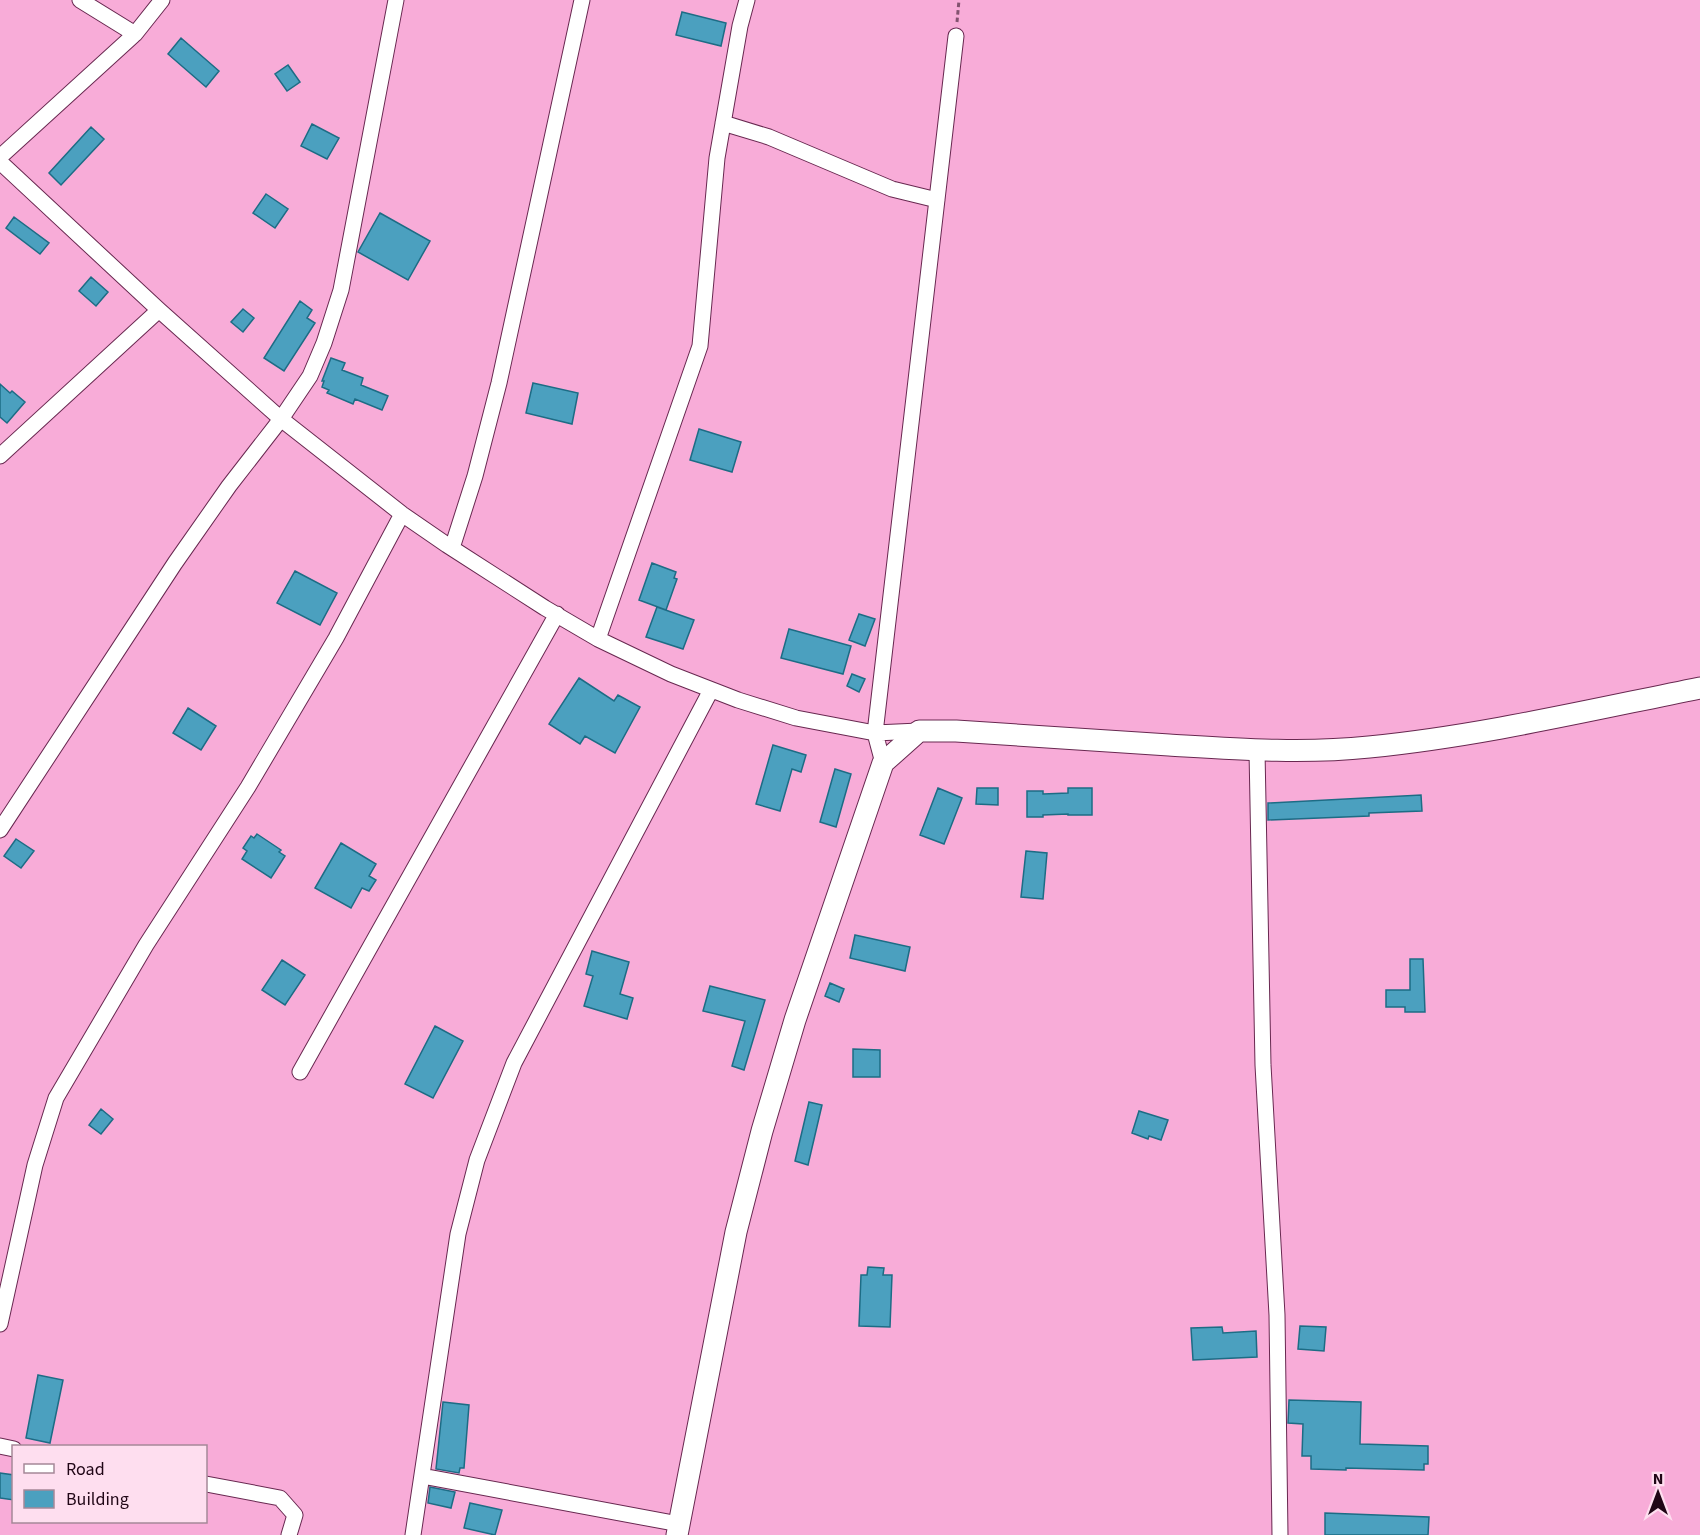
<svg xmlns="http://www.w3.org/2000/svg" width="1700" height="1535" font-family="'Source Sans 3',sans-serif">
<rect width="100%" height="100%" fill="#f8acd8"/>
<path fill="#4ba0bf" stroke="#1d6c85" stroke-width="1.5" d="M 682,12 L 726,23 L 721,46 L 676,35 Z
M 181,38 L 219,71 L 206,87 L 168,54 Z
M 288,65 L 300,82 L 287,91 L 275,74 Z
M 312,124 L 339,138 L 327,159 L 301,146 Z
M 91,127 L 104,139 L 61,185 L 49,173 Z
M 266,194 L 288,209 L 275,228 L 253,213 Z
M 380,213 L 430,241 L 408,280 L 358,252 Z
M 14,217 L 49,243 L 40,254 L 6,228 Z
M 91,277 L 108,292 L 96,306 L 79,291 Z
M 300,301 L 312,310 L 307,318 L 315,323 L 284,371 L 264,358 Z
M 243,309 L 254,318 L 243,332 L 231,322 Z
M 331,358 L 345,363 L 342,370 L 363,378 L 361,385 L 388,396 L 382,410 L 355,399 L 353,404 L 327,393 L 329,390 L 322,387 L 324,381 L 322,381 Z
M 533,383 L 578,393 L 572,424 L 526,413 Z
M 0,384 L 10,393 L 12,391 L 25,402 L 7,423 L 0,417 Z
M 699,429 L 741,442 L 732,472 L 690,460 Z
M 652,563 L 676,572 L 674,578 L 677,579 L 666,610 L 639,600 Z
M 295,571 L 337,593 L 320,625 L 277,603 Z
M 657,607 L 694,620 L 683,649 L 646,637 Z
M 859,614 L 875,619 L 865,646 L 849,640 Z
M 789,629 L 851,646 L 843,674 L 781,658 Z
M 852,674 L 865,679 L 859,692 L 847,686 Z
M 579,678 L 614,701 L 618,695 L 640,707 L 615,753 L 585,736 L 580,744 L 549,724 Z
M 188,708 L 216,726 L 201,750 L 173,733 Z
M 773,745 L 806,755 L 801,772 L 792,769 L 780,811 L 756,804 Z
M 835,769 L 851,774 L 836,827 L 820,822 Z
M 938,788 L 962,798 L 944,844 L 920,835 Z
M 977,788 L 998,788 L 998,805 L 976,804 Z
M 1068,788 L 1092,788 L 1092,815 L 1068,815 L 1068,814 L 1043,815 L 1043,817 L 1027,817 L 1027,791 L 1043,791 L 1043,794 L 1068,793 Z
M 1421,795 L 1422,811 L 1369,813 L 1369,816 L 1268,820 L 1268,803 Z
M 257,834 L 281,850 L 279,852 L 285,856 L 271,878 L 242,859 L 247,851 L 243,848 L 251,836 L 254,838 Z
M 16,839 L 34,851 L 21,868 L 4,856 Z
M 341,843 L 376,864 L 369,876 L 376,880 L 369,891 L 362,888 L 351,908 L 315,888 Z
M 1026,851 L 1047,853 L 1043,899 L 1021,897 Z
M 855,935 L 910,947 L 905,971 L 850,958 Z
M 592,951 L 629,962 L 620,994 L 633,998 L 627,1019 L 584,1006 L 593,976 L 586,974 Z
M 1410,959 L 1423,959 L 1425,1012 L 1405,1012 L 1405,1007 L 1386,1007 L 1386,990 L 1410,990 Z
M 282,960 L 305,975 L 285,1005 L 262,990 Z
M 830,983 L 844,989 L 839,1002 L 825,996 Z
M 710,986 L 765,1000 L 744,1070 L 732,1066 L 745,1021 L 703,1011 Z
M 435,1026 L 463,1041 L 433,1098 L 405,1084 Z
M 853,1049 L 880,1050 L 880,1077 L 853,1077 Z
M 809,1102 L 822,1105 L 808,1165 L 795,1161 Z
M 101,1109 L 113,1119 L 101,1134 L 89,1125 Z
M 1139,1111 L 1168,1120 L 1161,1140 L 1149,1136 L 1148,1139 L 1132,1133 Z
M 868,1267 L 884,1268 L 883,1275 L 892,1275 L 890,1327 L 859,1326 L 861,1275 L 867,1275 Z
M 1300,1326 L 1326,1327 L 1324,1351 L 1298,1349 Z
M 1222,1327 L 1223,1333 L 1256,1331 L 1257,1357 L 1193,1360 L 1191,1328 Z
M 38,1375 L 63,1380 L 50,1443 L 26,1438 Z
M 1289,1400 L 1361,1402 L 1360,1444 L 1428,1446 L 1428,1464 L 1424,1464 L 1424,1470 L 1346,1468 L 1346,1470 L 1311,1469 L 1311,1456 L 1302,1456 L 1303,1424 L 1288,1423 Z
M 443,1402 L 469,1405 L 464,1468 L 460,1468 L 459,1473 L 436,1469 Z
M 0,1473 L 14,1475 L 14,1500 L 0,1498 Z
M 430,1487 L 455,1492 L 451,1508 L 428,1503 Z
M 470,1503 L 502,1510 L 495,1535 L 464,1528 Z
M 1325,1513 L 1429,1517 L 1428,1535 L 1325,1535 Z"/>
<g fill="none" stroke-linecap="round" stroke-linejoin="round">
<defs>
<path id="street" d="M 80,0 L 135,34
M 723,123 L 769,137 L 892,189 L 937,200
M 0,157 L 135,34 L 162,0
M 0,162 L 159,310 L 281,419 L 402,514 L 447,545 L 545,608 L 598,639 L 671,674 L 738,700 L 796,718 L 875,733 L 919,731
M 0,456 L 159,310
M 452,548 L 475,476 L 499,383 L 582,0
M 598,639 L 700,346 L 717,158 L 740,26 L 747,0
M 1257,751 L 1263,1065 L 1277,1315 L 1280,1535
M 883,763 L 875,733 L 956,36
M 0,830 L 175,563 L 229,486 L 281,419 L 310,376 L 324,343 L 341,290 L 396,0
M 300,1072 L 557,614
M 0,1324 L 35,1165 L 56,1098 L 146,945 L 248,787 L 336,638 L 402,514
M 0,1446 L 14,1449
M 422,1476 L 679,1524
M 206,1484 L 280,1498 L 295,1515 L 289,1535
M 413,1535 L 458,1234 L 477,1160 L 514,1063 L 711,690"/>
<path id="secondary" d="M 677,1535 L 736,1232 L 762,1131 L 795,1020 L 883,763 L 919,731 L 956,731 C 1027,736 1098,741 1169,745 C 1236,749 1302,754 1369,747 C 1480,736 1590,710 1700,688"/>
</defs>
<use href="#street" stroke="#682850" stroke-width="17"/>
<use href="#secondary" stroke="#682850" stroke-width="23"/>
<path stroke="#83526f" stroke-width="3" stroke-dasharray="4.5 3" stroke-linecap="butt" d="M 957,22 L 959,0"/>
<use href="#street" stroke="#fff" stroke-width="15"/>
<use href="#secondary" stroke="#fff" stroke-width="21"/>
</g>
<rect x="12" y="1445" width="195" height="78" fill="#fedeef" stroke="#a58898" stroke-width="1.5"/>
<rect x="24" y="1464" width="30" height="9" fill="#ffffff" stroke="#a58898" stroke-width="1.5"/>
<text x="66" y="1475" font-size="18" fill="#200616">Road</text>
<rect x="24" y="1490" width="30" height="18" fill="#4ba0bf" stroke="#a58898" stroke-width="1.5"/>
<text x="66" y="1505" font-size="18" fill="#200616">Building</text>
<g transform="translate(1658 1493)" stroke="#fedeef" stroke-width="4.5" paint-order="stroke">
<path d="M0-4.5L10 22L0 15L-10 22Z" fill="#200616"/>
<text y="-9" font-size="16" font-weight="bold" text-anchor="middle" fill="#200616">N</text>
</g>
</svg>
